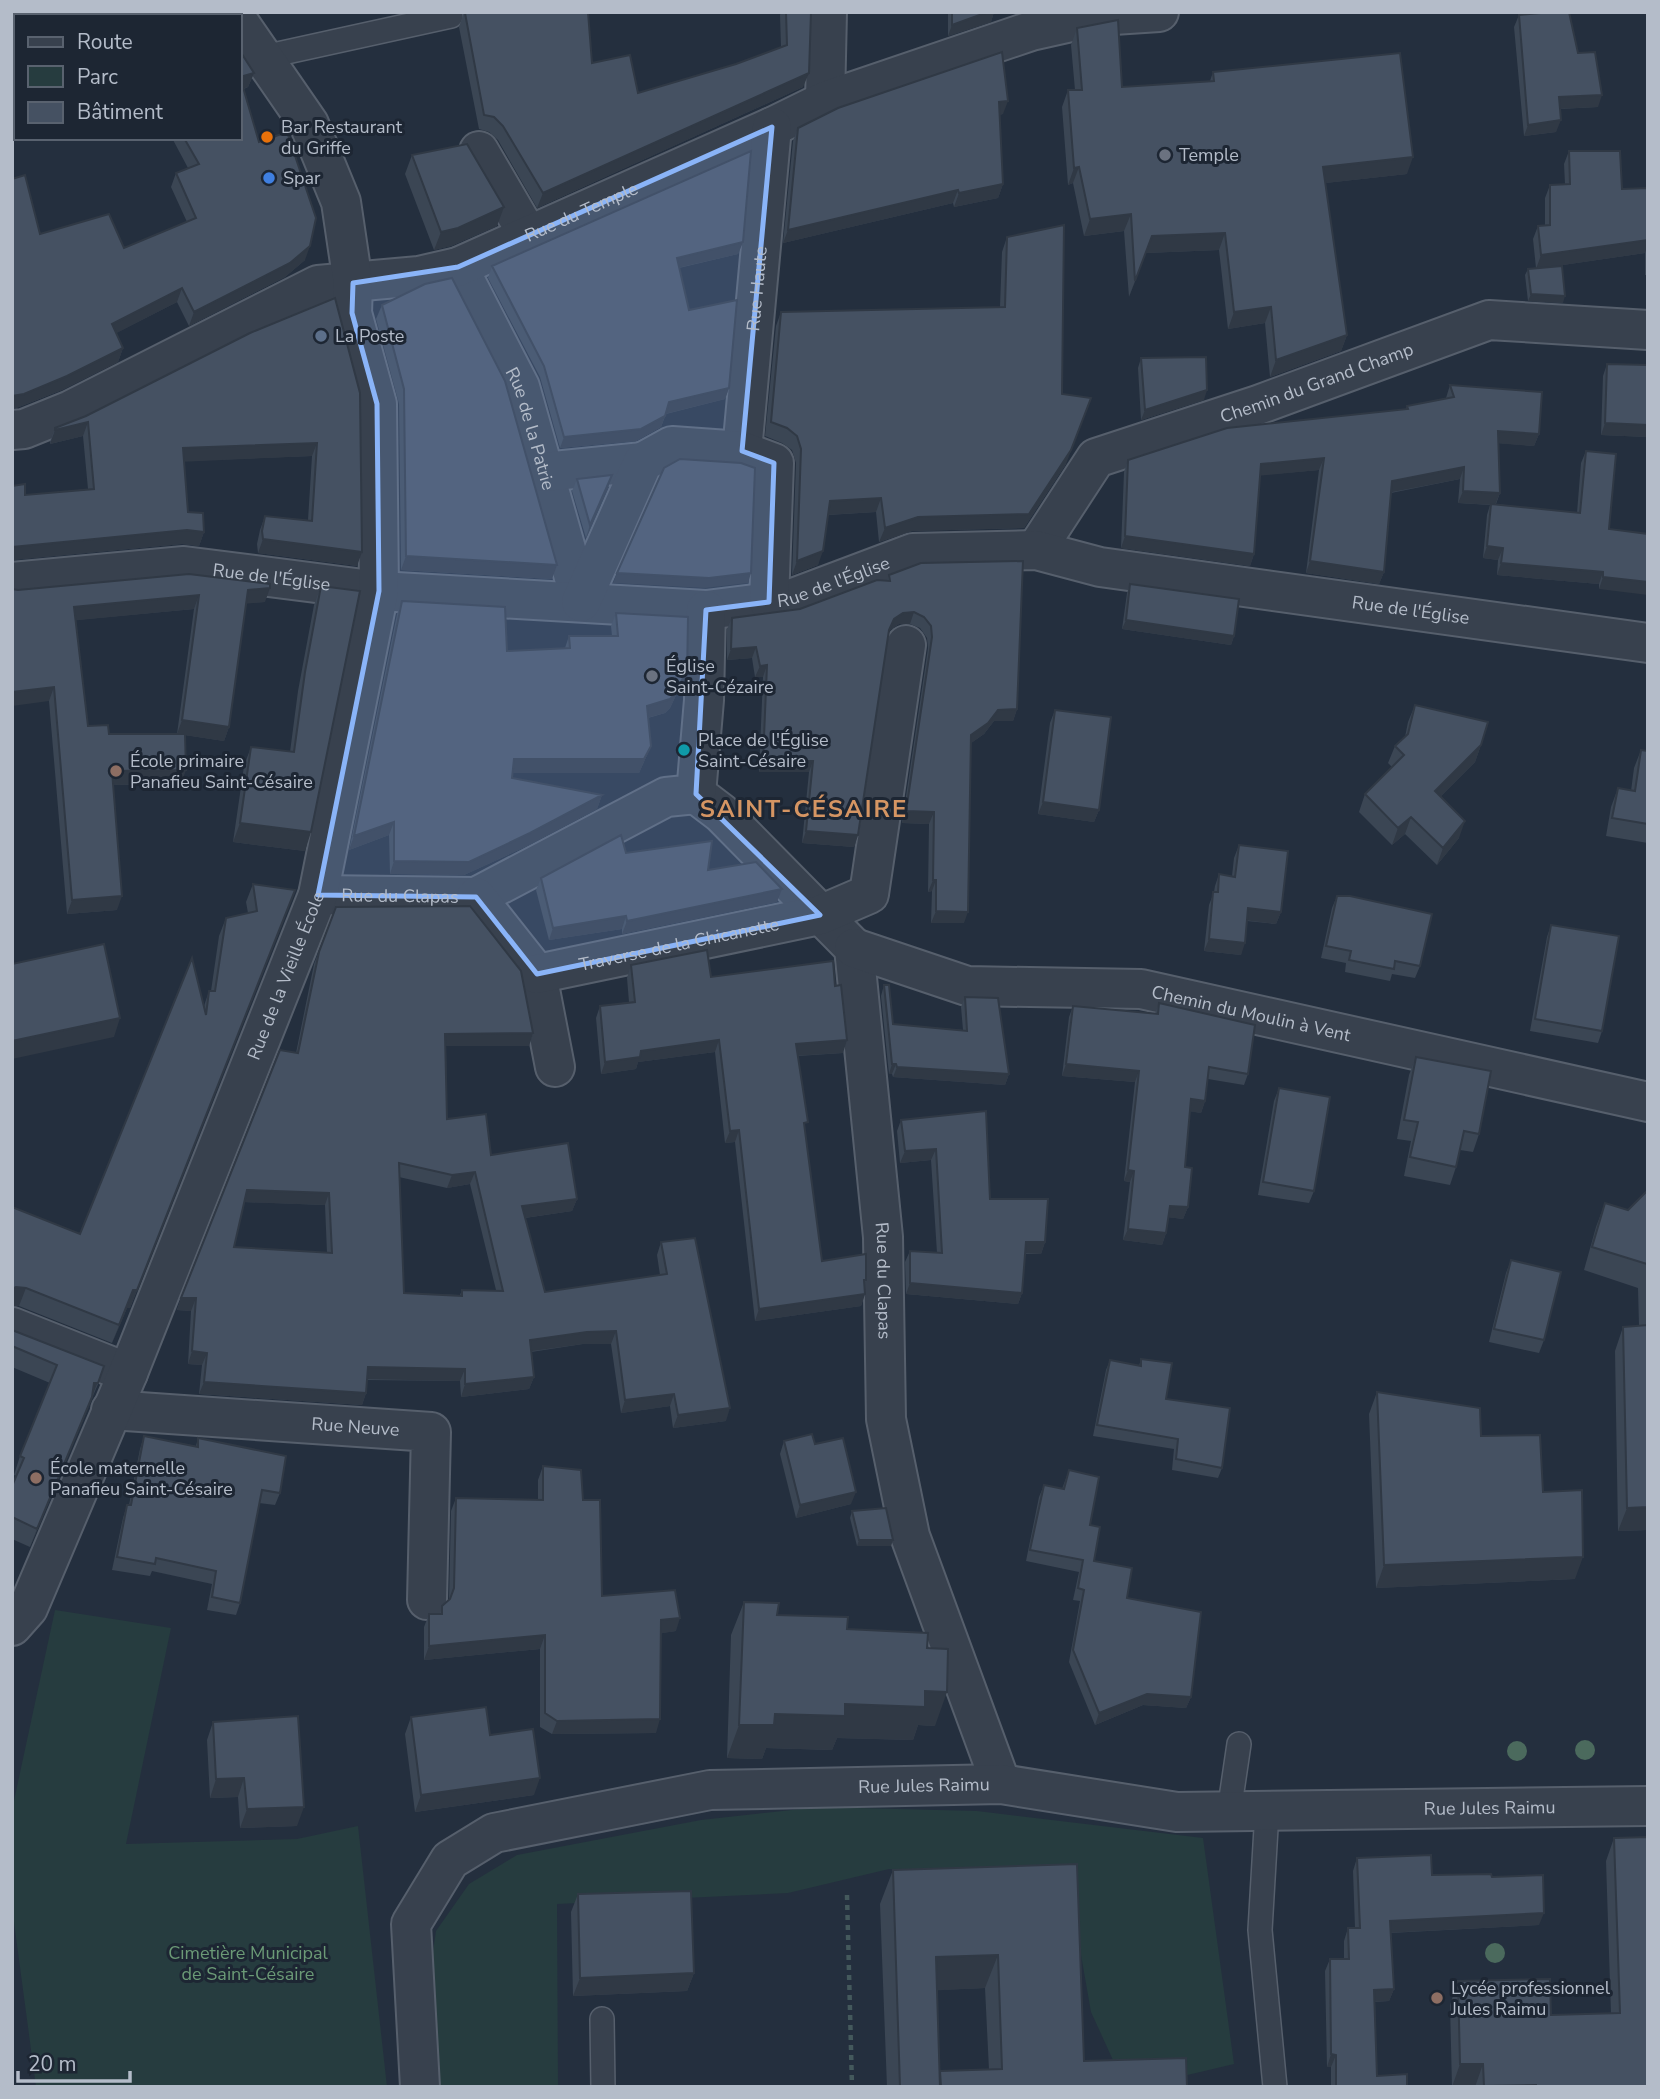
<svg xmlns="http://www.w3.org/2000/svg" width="1660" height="2099" font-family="'Nunito Sans',sans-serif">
<rect width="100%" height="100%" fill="#242f3e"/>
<path fill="#263c3f" d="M 55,1610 L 171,1628 L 126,1844 L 297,1839 L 358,1826 L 387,2087 L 36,2087 L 12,1907 L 12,1810 Z
M 819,1807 L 977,1811 L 1203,1838 L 1234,2064 L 1179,2077 L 1118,2071 L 1091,2012 L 1070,1892 L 1024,1881 L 889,1869 L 788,1893 L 557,1904 L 558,2087 L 440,2087 L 431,1965 L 436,1931 L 469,1884 L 517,1855 L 701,1820 Z"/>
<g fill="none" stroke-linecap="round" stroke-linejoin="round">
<defs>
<path id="lane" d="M 264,57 L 451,16
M 1267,1811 L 1260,1930 L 1275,2087
M 1229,1812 L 1239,1744
M 602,2019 L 603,2087"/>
<g id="street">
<path d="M 825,101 L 827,12"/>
<path d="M 479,151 L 528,235"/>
<path id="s1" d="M 458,267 L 520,387 L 581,602"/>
<path id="s2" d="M 12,430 L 24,429 L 71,410 L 318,285 L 419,276 L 458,267 L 772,127 L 825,101 L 1031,31 L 1098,16 L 1159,12"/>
<path id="s3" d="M 742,451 L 772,127"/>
<path d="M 544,472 L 643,462"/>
<path id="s4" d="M 1036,550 L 1096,458 L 1258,405 L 1489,320 L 1648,330"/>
<path id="s5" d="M 12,582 L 184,566 L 379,591 L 706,610 L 788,600 L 913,553 L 1036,550 L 1100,567 L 1648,643"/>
<path d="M 581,602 L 643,462 L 672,446 L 742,451 L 774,463 L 769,602"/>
<path id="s6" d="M 696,794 L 721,813 L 854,948 L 883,1237 L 886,1419 L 910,1536 L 1001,1784"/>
<path id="s7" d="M 318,895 L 476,897 L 666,797 L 696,794 L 704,700 L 706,610"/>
<path d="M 476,897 L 537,974 L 555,1067"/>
<path id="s8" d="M 854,948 L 967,986 L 1141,989 L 1648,1102"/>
<path id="s9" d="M 537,974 L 820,915 L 869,894 L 906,645"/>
<path d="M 12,1327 L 128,1373"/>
<path id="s10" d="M 111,1410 L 431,1432 L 427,1600"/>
<path id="s11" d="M 12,1626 L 28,1608 L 128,1373 L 318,895 L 379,591 L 377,404 L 352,313 L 353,283 L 341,202 L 309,124 L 240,24"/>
<path id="s12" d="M 420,2087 L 411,1924 L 450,1860 L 494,1833 L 710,1790 L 1001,1784 L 1177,1812 L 1648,1806"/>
</g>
</defs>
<use href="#lane" stroke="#565f6c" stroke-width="26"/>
<use href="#street" stroke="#565f6c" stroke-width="42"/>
<path stroke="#44595c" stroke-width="4.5" stroke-dasharray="5 5" stroke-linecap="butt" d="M 847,1895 L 852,2087"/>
<use href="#lane" stroke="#38414e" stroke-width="23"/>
<use href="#street" stroke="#38414e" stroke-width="38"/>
</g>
<g fill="#4b6a5d">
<circle cx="1585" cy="1750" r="10"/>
<circle cx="1517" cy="1751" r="10"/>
<circle cx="1495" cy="1953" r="10"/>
</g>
<path fill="#3b4654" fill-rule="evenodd" d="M 184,12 L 216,12 L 218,16 L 185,16 Z
M 464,12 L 521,12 L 638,93 L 736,64 L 781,47 L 780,15 L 781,12 L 811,12 L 803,87 L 537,208 L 498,140 L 489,132 L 479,129 L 459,27 Z
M 948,12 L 994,12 L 991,22 L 948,36 Z
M 1519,15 L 1578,53 L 1598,107 L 1560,109 L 1556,132 L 1524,136 L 1514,27 Z
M 1077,28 L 1122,87 L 1210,81 L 1213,72 L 1407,174 L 1325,183 L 1347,335 L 1341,351 L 1270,377 L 1265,323 L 1228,329 L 1219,250 L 1146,253 L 1129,297 L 1124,231 L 1084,236 L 1073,183 L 1068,185 L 1062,107 L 1068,90 L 1075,90 L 1071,45 Z
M 240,51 L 254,73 L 248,87 L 244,89 L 259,142 L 305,260 L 285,277 L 189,326 L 177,302 L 116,333 L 123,348 L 118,362 L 62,390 L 19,407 L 12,409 L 12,179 L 40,234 L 124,248 L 187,222 L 171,187 L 176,173 L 188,168 L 172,138 L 240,138 Z
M 1003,114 L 999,115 L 1003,184 L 998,198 L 954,207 L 953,203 L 783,243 L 793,141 L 798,128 Z
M 1569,151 L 1622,189 L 1648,188 L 1648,275 L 1645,275 L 1645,253 L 1542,268 L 1563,303 L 1528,301 L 1525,275 L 1528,269 L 1536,268 L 1533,239 L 1538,226 L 1545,225 L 1545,198 L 1550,185 L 1565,184 L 1564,164 Z
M 412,155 L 497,226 L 451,246 L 434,250 L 405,174 Z
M 1007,237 L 1062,394 L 1066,464 L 1024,528 L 912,531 L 879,542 L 876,512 L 828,515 L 818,565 L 792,575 L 796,463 L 792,450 L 782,443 L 765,436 L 776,326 L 781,312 L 1000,307 L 1002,252 Z
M 743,242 L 738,254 L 679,268 L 689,310 L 729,388 L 725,399 L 666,414 L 661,427 L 636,441 L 560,448 L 540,377 L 488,278 L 492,266 Z
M 335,298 L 357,566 L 258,553 L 257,544 L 260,530 L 265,516 L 308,520 L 312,456 L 184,461 L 188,512 L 204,532 L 199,546 L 182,544 L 12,560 L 12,486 L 25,495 L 88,489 L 83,436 L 50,444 L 50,442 L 55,428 L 86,416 Z
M 382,305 L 552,579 L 401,570 L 399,404 L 376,319 Z
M 1141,358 L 1204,400 L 1141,420 L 1138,368 Z
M 1607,364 L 1648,365 L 1648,437 L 1601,435 L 1603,376 Z
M 1450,385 L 1539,434 L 1534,446 L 1498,443 L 1500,493 L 1496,504 L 1577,513 L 1581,463 L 1586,451 L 1609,529 L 1648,534 L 1599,589 L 1599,584 L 1497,575 L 1498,560 L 1483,558 L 1487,515 L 1490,505 L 1458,503 L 1460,479 L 1391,493 L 1384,572 L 1379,584 L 1306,573 L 1319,470 L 1260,475 L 1254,554 L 1250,566 L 1121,548 L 1124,472 L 1128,460 L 1406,409 L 1407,406 L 1446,398 Z
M 577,479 L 608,488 L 586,538 L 572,491 Z
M 189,574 L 265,602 L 246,603 L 229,727 L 224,741 L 185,735 L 181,784 L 113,785 L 117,910 L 67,914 L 49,701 L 18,590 ZM 194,609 L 177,734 L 109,734 L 88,726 L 76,620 Z
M 889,575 L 1017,709 L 1013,721 L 994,721 L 984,734 L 971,743 L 964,923 L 931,923 L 932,891 L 928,892 L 929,824 L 902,823 L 928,648 L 927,638 L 920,628 L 910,624 L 899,624 L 889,631 L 888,633 L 858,835 L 854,847 L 802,843 L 809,772 L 759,772 L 763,677 L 755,677 L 752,658 L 727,660 L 727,629 L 732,618 L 800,609 L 887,581 Z
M 1130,584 L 1234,636 L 1231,645 L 1122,629 L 1127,593 Z
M 321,586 L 305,851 L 233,842 L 244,766 L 251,747 L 290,752 L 298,691 L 314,605 Z
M 402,601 L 507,651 L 565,648 L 569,636 L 612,636 L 611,626 L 616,613 L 682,690 L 678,691 L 670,708 L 665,713 L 648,718 L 651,746 L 639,773 L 513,773 L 512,778 L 602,795 L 597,809 L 525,847 L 464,875 L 390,874 L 389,835 L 349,850 L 397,614 Z
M 1415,705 L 1481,745 L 1475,762 L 1441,796 L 1459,838 L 1437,865 L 1405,834 L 1392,845 L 1359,812 L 1365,794 L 1392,767 L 1388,763 L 1395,746 L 1405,737 L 1408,722 Z
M 1055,710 L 1099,810 L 1094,822 L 1038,814 L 1050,723 Z
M 1641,750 L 1648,751 L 1648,843 L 1606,836 L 1611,807 L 1618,788 L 1631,791 L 1634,768 Z
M 1239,845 L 1281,912 L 1276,924 L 1247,921 L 1241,955 L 1204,951 L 1209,905 L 1214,892 L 1215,886 L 1219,874 L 1232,876 L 1234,858 Z
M 626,853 L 708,870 L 777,902 L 622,934 L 622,929 L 549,940 L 536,890 L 541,878 Z
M 253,884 L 295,890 L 130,1308 L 127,1308 L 112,1343 L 19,1306 L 12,1207 L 80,1234 L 204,1006 L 209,991 L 211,991 L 219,936 L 226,918 L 248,913 L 246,902 Z
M 1337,896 L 1420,966 L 1415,978 L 1392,974 L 1390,981 L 1345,972 L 1346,963 L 1321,958 L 1332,908 Z
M 336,907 L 533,1033 L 529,1046 L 446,1046 L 447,1119 L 491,1155 L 577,1199 L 572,1211 L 525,1218 L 545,1292 L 660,1275 L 657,1255 L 661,1242 L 726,1421 L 673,1428 L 670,1406 L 621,1413 L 611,1344 L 583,1344 L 531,1352 L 534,1377 L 529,1389 L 461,1397 L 460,1381 L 367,1380 L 366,1393 L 362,1405 L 199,1394 L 202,1365 L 188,1364 L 191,1311 L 177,1310 L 181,1298 L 296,1053 L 314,964 ZM 399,1177 L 447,1188 L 470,1184 L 496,1290 L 462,1290 L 460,1295 L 404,1293 ZM 244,1202 L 325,1205 L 327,1253 L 234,1247 Z
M 1551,925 L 1602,1031 L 1598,1043 L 1530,1031 L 1547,937 Z
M 631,965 L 711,977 L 843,1053 L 798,1056 L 805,1130 L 822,1261 L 866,1280 L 864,1286 L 865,1294 L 861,1306 L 755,1321 L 735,1142 L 725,1143 L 715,1052 L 638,1062 L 636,1069 L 601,1074 L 596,1018 L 600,1006 L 629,1002 L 627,978 Z
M 884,985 L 893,1024 L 963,1030 L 961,1007 L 965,997 L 1009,1074 L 1005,1085 L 893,1077 L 892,1074 L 889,1074 L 881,996 Z
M 1159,1003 L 1248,1074 L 1244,1085 L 1208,1079 L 1205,1101 L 1201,1113 L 1190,1111 L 1185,1167 L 1188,1207 L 1183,1219 L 1168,1217 L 1166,1233 L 1162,1245 L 1123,1240 L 1130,1182 L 1124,1181 L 1135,1082 L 1062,1076 L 1069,1017 L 1073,1006 L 1155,1014 Z
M 1416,1057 L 1479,1134 L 1473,1152 L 1460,1150 L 1456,1167 L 1450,1185 L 1404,1176 L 1411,1141 L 1397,1139 L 1409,1075 Z
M 1279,1088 L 1314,1191 L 1309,1203 L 1258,1195 L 1274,1101 Z
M 986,1111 L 990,1199 L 1045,1242 L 1041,1254 L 1025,1254 L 1022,1293 L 1018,1304 L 906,1294 L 905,1262 L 910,1251 L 937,1253 L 931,1160 L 900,1163 L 897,1131 L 901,1120 Z
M 1648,1190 L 1648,1530 L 1618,1531 L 1615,1351 L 1623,1327 L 1639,1326 L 1638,1288 L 1584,1270 L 1596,1227 L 1605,1203 L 1628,1210 Z
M 1511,1260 L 1544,1340 L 1539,1353 L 1489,1342 L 1506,1273 Z
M 12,1330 L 98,1384 L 30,1547 L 12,1539 L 12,1486 L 17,1476 L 14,1475 L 20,1456 L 50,1383 L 12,1367 Z
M 1141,1359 L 1166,1399 L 1222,1468 L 1218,1478 L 1172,1470 L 1174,1449 L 1093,1436 L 1106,1370 L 1110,1360 L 1139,1366 Z
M 1377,1392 L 1481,1436 L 1543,1492 L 1575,1579 L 1376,1588 L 1369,1414 Z
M 144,1436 L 196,1446 L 198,1438 L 280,1493 L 275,1505 L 259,1503 L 240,1603 L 236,1615 L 207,1610 L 212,1584 L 152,1571 L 150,1576 L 112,1570 L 123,1518 L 127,1505 L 129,1505 L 140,1449 Z
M 784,1441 L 815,1444 L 851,1504 L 796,1518 L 780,1454 Z
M 543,1466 L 583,1500 L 602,1596 L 676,1631 L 661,1633 L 656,1733 L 552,1734 L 540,1727 L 540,1649 L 424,1660 L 424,1627 L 429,1614 L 440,1614 L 442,1606 L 449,1600 L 451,1511 L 456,1498 L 538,1499 L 538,1480 Z
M 1069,1470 L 1090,1525 L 1094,1561 L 1127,1598 L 1191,1697 L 1186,1708 L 1143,1705 L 1095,1725 L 1069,1662 L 1080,1601 L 1073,1600 L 1079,1572 L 1026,1561 L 1039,1497 L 1044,1485 L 1062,1489 Z
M 852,1511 L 891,1546 L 857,1546 L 850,1518 Z
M 744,1602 L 777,1615 L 927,1648 L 935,1726 L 918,1725 L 913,1740 L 837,1738 L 832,1750 L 766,1748 L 762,1759 L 727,1758 L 731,1635 Z
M 411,1717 L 490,1735 L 534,1795 L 415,1812 L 405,1734 Z
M 213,1722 L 297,1826 L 240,1828 L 238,1797 L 210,1798 L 207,1740 Z
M 1614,1838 L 1648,2087 L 1452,2087 L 1450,2005 L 1458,1981 L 1551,2015 L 1611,2014 L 1606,1861 Z
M 1357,1858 L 1432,1875 L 1492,1877 L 1539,1925 L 1390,1933 L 1394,1989 L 1389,2001 L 1375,2002 L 1377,2076 L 1407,2087 L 1331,2087 L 1331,2067 L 1327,2067 L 1325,1971 L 1330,1959 L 1344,1959 L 1344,1941 L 1348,1928 L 1355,1928 L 1353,1871 Z
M 1077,1864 L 1084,2061 L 1187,2087 L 887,2087 L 880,1904 L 893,1870 ZM 985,1988 L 989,2070 L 940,2072 L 937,1990 Z
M 578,1894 L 694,1973 L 687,1991 L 573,1996 L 571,1912 Z"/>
<path fill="#303945" d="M 988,12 L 994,12 L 991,22 L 948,36 L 952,25 Z
M 254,73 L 248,87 L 240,90 L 240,77 Z
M 809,73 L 803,87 L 537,208 L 543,193 Z
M 1602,95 L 1598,107 L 1555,109 L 1559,97 Z
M 1008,101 L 1003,114 L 994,116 L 999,102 Z
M 1561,120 L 1556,132 L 1524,136 L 1528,125 Z
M 1413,157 L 1407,174 L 1317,184 L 1323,167 Z
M 1079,167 L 1073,183 L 1068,185 L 1074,168 Z
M 1003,184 L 998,198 L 954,207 L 959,193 Z
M 958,190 L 953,203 L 783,243 L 788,230 Z
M 504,207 L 497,226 L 451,246 L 434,250 L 441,232 Z
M 1131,214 L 1124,231 L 1084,236 L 1090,219 Z
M 1225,233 L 1219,250 L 1146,253 L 1129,297 L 1152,236 Z
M 1648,240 L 1648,244 L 1645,253 L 1536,269 L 1541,255 Z
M 743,242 L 738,254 L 673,269 L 677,258 Z
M 310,246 L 305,260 L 285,277 L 189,326 L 194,312 Z
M 182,288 L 177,302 L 107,338 L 112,324 Z
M 1531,294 L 1565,296 L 1563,303 L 1528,301 Z
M 1271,307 L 1265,323 L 1228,329 L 1234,312 Z
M 1347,335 L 1341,351 L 1270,377 L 1276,360 Z
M 123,348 L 118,362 L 62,390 L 19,407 L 12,409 L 12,396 Z
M 729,388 L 725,399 L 665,414 L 669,402 Z
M 1207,390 L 1204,400 L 1141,420 L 1145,410 Z
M 1091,398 L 1066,464 L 1024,528 L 912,531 L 879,542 L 885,528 Z
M 665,416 L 661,427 L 636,441 L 560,448 L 564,437 Z
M 88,422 L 83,436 L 50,444 L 55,430 Z
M 1605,423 L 1648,425 L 1648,437 L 1601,435 Z
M 1498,431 L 1539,434 L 1534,446 L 1494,443 Z
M 317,443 L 312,456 L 178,462 L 183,448 Z
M 1324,458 L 1319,470 L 1256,476 L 1261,464 Z
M 1464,467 L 1460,479 L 1387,493 L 1392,481 Z
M 612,475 L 608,488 L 586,538 L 590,525 Z
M 1463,491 L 1500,493 L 1495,505 L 1458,503 Z
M 881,498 L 876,512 L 825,515 L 830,501 Z
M 187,530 L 204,532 L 199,546 L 182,544 L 12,560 L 12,547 L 15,546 Z
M 1125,536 L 1254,554 L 1250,566 L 1121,548 Z
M 263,539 L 362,552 L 357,566 L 258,553 Z
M 1487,546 L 1503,548 L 1498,560 L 1483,558 Z
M 823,551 L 818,565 L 792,575 L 797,561 Z
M 406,556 L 557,565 L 552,579 L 401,570 Z
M 1310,561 L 1384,572 L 1379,584 L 1306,573 Z
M 1501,563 L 1603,572 L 1599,584 L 1497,575 Z
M 617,573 L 751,573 L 748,583 L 705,588 L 613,583 Z
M 1603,577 L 1648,582 L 1648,595 L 1599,589 Z
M 270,588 L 265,602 L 243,604 L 248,590 Z
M 199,595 L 194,609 L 69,621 L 74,607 Z
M 914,612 L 910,624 L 899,624 L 889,631 L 885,641 L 894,619 L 903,613 Z
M 1126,620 L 1234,636 L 1231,645 L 1122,629 Z
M 756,647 L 752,658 L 727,660 L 731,649 Z
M 767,665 L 763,677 L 755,677 L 760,666 Z
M 687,677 L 682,690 L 678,691 L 670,708 L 665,713 L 643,719 L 647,706 L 683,678 Z
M 54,687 L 49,701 L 12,706 L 12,692 Z
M 1017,709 L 1013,721 L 994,721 L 984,734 L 967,746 L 971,735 L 998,710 Z
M 182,720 L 229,727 L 224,741 L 177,734 Z
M 1481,745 L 1475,762 L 1429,808 L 1435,791 Z
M 651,746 L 639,773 L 509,773 L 514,759 Z
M 763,761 L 813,761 L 809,772 L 759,772 Z
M 186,770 L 181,784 L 107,785 L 112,771 Z
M 602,795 L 597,809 L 525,847 L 464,875 L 390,874 L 394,861 Z
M 1043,802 L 1099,810 L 1094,822 L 1038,814 Z
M 906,811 L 934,812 L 929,824 L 902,823 Z
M 1411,817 L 1405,834 L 1392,845 L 1398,828 Z
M 1465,821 L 1459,838 L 1437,865 L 1443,848 Z
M 394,822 L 389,835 L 349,850 L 354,836 Z
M 240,823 L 311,832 L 305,851 L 233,842 Z
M 806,831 L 858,835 L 854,847 L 802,843 Z
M 933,880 L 936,880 L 932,891 L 928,892 Z
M 782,889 L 777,902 L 622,934 L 627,921 Z
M 295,890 L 130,1308 L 127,1308 L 112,1343 Z
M 122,896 L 117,910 L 67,914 L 72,900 Z
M 1248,908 L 1281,912 L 1276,924 L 1244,920 Z
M 936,911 L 968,912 L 964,923 L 931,923 Z
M 626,916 L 622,929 L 549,940 L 553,928 Z
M 1209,939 L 1245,943 L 1241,955 L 1204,951 Z
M 120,1018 L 114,1037 L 12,1059 L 12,1041 Z
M 533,1033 L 529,1046 L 441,1046 L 445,1034 Z
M 719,1040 L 715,1052 L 638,1062 L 636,1069 L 601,1074 L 605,1062 L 641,1051 Z
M 847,1040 L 843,1053 L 792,1056 L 796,1044 Z
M 892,1064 L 896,1064 L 892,1074 L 889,1074 Z
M 1066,1064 L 1139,1071 L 1135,1082 L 1062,1076 Z
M 897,1067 L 1009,1074 L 1005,1085 L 893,1077 Z
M 1191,1099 L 1205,1101 L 1201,1113 L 1187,1111 Z
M 739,1130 L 735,1142 L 725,1143 L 730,1131 Z
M 936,1149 L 931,1160 L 900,1163 L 905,1151 Z
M 1128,1170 L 1134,1171 L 1130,1182 L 1124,1181 Z
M 475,1172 L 470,1184 L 447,1188 L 452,1175 Z
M 247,1190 L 329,1193 L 325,1205 L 242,1202 Z
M 577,1199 L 572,1211 L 517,1219 L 522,1206 Z
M 1170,1206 L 1188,1207 L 1183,1219 L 1166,1217 Z
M 1128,1229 L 1166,1233 L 1162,1245 L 1123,1240 Z
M 1026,1242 L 1045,1242 L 1041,1254 L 1022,1253 Z
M 910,1283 L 1022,1293 L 1018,1304 L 906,1294 Z
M 16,1287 L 26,1288 L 19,1306 L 12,1306 L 12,1289 Z
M 865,1294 L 861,1306 L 755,1321 L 759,1309 Z
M 181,1298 L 196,1298 L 191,1311 L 177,1310 Z
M 616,1331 L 611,1344 L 583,1344 L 525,1352 L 530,1340 L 587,1332 Z
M 192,1351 L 207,1353 L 202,1365 L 188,1364 Z
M 104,1366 L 85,1415 L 30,1547 L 94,1383 Z
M 368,1367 L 465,1369 L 460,1381 L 363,1379 Z
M 534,1377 L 529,1389 L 461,1397 L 465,1384 Z
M 204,1382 L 366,1393 L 362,1405 L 199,1394 Z
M 674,1394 L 670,1406 L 621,1413 L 625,1400 Z
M 730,1408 L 726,1421 L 673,1428 L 678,1415 Z
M 856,1492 L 851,1504 L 796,1518 L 800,1505 Z
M 1648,1507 L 1648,1530 L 1618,1531 L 1627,1508 Z
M 859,1540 L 893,1540 L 891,1546 L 857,1546 Z
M 1583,1557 L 1575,1579 L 1376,1588 L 1384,1565 Z
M 680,1618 L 676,1631 L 657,1634 L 661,1620 Z
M 545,1635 L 540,1649 L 424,1660 L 429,1646 Z
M 925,1691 L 947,1692 L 935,1726 L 918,1725 L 913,1740 L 837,1738 L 832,1750 L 766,1748 L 762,1759 L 727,1758 L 739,1725 L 775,1714 Z
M 1147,1694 L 1191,1697 L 1186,1708 L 1143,1705 L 1095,1725 L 1099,1713 Z
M 660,1719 L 656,1733 L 552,1734 L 557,1721 Z
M 244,1778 L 238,1797 L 210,1798 L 216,1779 Z
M 540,1778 L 534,1795 L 415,1812 L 421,1795 Z
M 304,1807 L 297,1826 L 240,1828 L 247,1809 Z
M 1544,1913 L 1539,1925 L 1385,1933 L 1390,1921 Z
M 998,1955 L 985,1988 L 924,1991 L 936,1957 Z
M 694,1973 L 687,1991 L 573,1996 L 580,1978 Z
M 1394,1989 L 1389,2001 L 1370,2002 L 1374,1990 Z
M 1331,2054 L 1336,2055 L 1331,2067 L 1327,2067 Z
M 1460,2064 L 1483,2064 L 1475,2087 L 1452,2087 Z
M 1536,2085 L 1535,2087 L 1483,2087 L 1484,2086 Z"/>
<path fill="#455162" stroke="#303945" stroke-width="2" fill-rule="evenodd" d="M 193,12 L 216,12 L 218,16 L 194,16 Z
M 521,12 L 521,13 L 588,12 L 592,63 L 630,55 L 638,93 L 736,64 L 787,45 L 786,12 L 811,12 L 809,73 L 543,193 L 503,126 L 494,117 L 484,115 L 465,13 Z
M 952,12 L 988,12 L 952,25 Z
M 1552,12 L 1569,12 L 1578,53 L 1595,52 L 1602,95 L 1559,97 L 1561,120 L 1528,125 L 1519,15 Z
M 1118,20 L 1122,87 L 1214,81 L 1213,72 L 1400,53 L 1413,157 L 1323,167 L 1347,335 L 1276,360 L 1271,307 L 1234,312 L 1225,233 L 1152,236 L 1135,281 L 1131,214 L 1090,219 L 1079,167 L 1074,168 L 1068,90 L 1082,90 L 1077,28 Z
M 240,51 L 254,73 L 240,77 L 259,142 L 287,132 L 316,218 L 310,246 L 290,263 L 194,312 L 182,288 L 112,324 L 123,348 L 67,376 L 24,394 L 12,396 L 12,179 L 25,175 L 40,234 L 109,214 L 124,248 L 196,218 L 176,173 L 199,164 L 184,138 L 240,138 Z
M 1002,52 L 1008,101 L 999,102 L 1003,184 L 959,193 L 958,190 L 788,230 L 798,128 L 838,108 Z
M 467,144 L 504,207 L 458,228 L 441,232 L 412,155 Z
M 751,151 L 743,242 L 677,258 L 689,310 L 737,300 L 729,388 L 669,402 L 665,416 L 641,429 L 564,437 L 544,366 L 492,266 Z
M 1569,151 L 1620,151 L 1622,189 L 1648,188 L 1648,240 L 1541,255 L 1538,226 L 1550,225 L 1550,185 L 1570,184 Z
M 1064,225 L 1062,394 L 1091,398 L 1071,450 L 1029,514 L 918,517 L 885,528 L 881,498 L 830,501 L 823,551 L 797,561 L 801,449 L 797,436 L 787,428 L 771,422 L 781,312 L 1005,307 L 1007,237 Z
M 1562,266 L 1565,296 L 1531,294 L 1528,269 Z
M 452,278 L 505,381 L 557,565 L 406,556 L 404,389 L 382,305 L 425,284 Z
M 335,298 L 360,393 L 362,552 L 263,539 L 262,531 L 265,516 L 312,521 L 317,443 L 183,448 L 188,512 L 203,513 L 204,532 L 187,530 L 12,547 L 12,486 L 25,484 L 25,495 L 94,489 L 88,422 L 55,430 L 55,428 L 86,416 L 250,333 Z
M 1206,357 L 1207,390 L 1145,410 L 1141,358 Z
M 1607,364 L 1648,365 L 1648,425 L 1605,423 Z
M 1450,385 L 1542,392 L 1539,434 L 1498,431 L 1500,493 L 1463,491 L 1464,467 L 1392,481 L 1384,572 L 1310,561 L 1324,458 L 1261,464 L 1254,554 L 1125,536 L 1128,460 L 1227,428 L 1408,409 L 1407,406 L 1454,397 Z
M 1586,451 L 1616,454 L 1609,529 L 1648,534 L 1648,582 L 1603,577 L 1603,572 L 1501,563 L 1503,548 L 1487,546 L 1491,504 L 1580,513 Z
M 680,459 L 741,463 L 755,468 L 751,573 L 709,578 L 617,573 L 664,468 Z
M 612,475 L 590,525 L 577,479 Z
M 1023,561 L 1017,709 L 998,710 L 988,723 L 971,735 L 968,912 L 936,911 L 936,880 L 933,880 L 934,812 L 906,811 L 932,637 L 931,626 L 924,617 L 914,612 L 903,613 L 894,619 L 889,630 L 858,835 L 806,831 L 813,761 L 763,761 L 767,665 L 760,666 L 756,647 L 731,649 L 732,618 L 800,609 L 877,580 L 890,581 L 889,575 L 921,563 Z
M 189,574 L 270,584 L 270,588 L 248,590 L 229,727 L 182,720 L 199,595 L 74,607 L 88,726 L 108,725 L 109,734 L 185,734 L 186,770 L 112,771 L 122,896 L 72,900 L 54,687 L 12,692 L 12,589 L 18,590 Z
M 1130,584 L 1239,599 L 1234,636 L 1126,620 Z
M 321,586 L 360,591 L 311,832 L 240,823 L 251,747 L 294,752 L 305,672 Z
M 402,601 L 505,607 L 507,651 L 570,648 L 569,636 L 618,636 L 616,613 L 688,617 L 687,677 L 683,678 L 675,694 L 670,699 L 647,706 L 651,746 L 644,759 L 514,759 L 512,778 L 602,795 L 530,833 L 469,862 L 394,861 L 394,822 L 354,836 Z
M 1415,705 L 1488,722 L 1481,745 L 1435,791 L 1465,821 L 1443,848 L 1411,817 L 1398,828 L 1365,794 L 1404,755 L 1395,746 L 1408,734 Z
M 1055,710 L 1111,717 L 1099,810 L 1043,802 Z
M 1641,750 L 1648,751 L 1648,824 L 1612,818 L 1618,788 L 1635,791 Z
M 621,835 L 626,853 L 712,841 L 708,870 L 756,862 L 782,889 L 627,921 L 626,916 L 553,928 L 541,878 Z
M 1239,845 L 1288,851 L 1281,912 L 1248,908 L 1245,943 L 1209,939 L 1213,892 L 1218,892 L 1219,874 L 1235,877 Z
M 253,884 L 295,890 L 137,1290 L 133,1290 L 119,1325 L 26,1288 L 16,1287 L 12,1289 L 12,1207 L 80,1234 L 192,958 L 206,1015 L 209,991 L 215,991 L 226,918 L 257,911 Z
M 1337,896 L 1350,896 L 1432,914 L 1420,966 L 1395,961 L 1394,969 L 1349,960 L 1351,951 L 1326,946 Z
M 470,906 L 521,971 L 533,1033 L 445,1034 L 447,1119 L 486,1114 L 491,1155 L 568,1143 L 577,1199 L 522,1206 L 545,1292 L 667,1274 L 661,1242 L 695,1238 L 730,1408 L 678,1415 L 674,1394 L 625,1400 L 616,1331 L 587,1332 L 530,1340 L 534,1377 L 465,1384 L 465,1369 L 368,1367 L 366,1393 L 204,1382 L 207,1353 L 192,1351 L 196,1298 L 181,1298 L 280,1050 L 298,1053 L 319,952 L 336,907 ZM 399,1163 L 452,1175 L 475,1172 L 503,1291 L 462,1290 L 462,1296 L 404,1293 ZM 247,1190 L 329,1193 L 332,1253 L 234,1247 Z
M 1551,925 L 1619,936 L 1602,1031 L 1535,1019 Z
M 104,944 L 120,1018 L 12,1041 L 12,964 Z
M 707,950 L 711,977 L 833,961 L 835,986 L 841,985 L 847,1040 L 796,1044 L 808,1122 L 804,1123 L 822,1261 L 866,1254 L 866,1280 L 864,1280 L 865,1294 L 759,1309 L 739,1130 L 730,1131 L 719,1040 L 641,1051 L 640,1057 L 605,1062 L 600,1006 L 635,1002 L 631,965 Z
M 884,985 L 889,985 L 893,1024 L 967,1031 L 965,997 L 998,998 L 1009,1074 L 897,1067 L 896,1064 L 892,1064 Z
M 1159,1003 L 1255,1025 L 1248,1074 L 1209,1067 L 1205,1101 L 1191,1099 L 1185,1167 L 1192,1168 L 1188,1207 L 1170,1206 L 1166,1233 L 1128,1229 L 1134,1171 L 1128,1170 L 1139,1071 L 1066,1064 L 1073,1006 L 1158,1014 Z
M 1416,1057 L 1491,1071 L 1479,1134 L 1464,1131 L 1456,1167 L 1410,1157 L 1418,1122 L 1404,1120 Z
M 1279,1088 L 1330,1097 L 1314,1191 L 1263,1182 Z
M 986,1111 L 990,1199 L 1048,1199 L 1045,1242 L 1026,1242 L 1022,1293 L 910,1283 L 910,1251 L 942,1253 L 936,1149 L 905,1151 L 901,1120 Z
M 1648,1190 L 1648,1299 L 1647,1264 L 1592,1247 L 1605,1203 L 1628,1210 Z
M 1511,1260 L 1561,1272 L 1544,1340 L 1494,1329 Z
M 1648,1325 L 1648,1507 L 1627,1508 L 1623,1327 Z
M 12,1330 L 104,1366 L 98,1383 L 94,1383 L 92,1397 L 37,1529 L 12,1517 L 12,1486 L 24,1458 L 20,1456 L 57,1365 L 12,1346 Z
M 1141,1359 L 1172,1363 L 1166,1399 L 1230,1408 L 1222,1468 L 1176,1459 L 1178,1439 L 1097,1425 L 1110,1360 L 1141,1366 Z
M 1377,1392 L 1480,1408 L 1481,1436 L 1540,1435 L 1543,1492 L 1582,1490 L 1583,1557 L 1384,1565 Z
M 812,1434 L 815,1444 L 843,1438 L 856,1492 L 800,1505 L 784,1441 Z
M 144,1436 L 198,1447 L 198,1438 L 286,1456 L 280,1493 L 262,1490 L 240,1603 L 212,1597 L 216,1571 L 156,1558 L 155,1564 L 117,1557 L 127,1505 L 131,1505 Z
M 543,1466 L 581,1470 L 583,1500 L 600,1500 L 602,1596 L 675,1590 L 680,1618 L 661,1620 L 660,1719 L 557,1721 L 545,1713 L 545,1635 L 429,1646 L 429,1614 L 442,1614 L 442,1606 L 450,1599 L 454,1588 L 456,1498 L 543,1500 Z
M 1069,1470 L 1099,1477 L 1090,1525 L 1100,1527 L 1094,1561 L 1132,1568 L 1127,1598 L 1201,1612 L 1191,1697 L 1147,1694 L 1099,1713 L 1073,1650 L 1084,1590 L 1078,1588 L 1083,1560 L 1030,1550 L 1044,1485 L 1064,1489 Z
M 886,1508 L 893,1540 L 859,1540 L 852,1511 Z
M 744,1602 L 779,1603 L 777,1615 L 848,1617 L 847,1629 L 928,1633 L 927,1648 L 948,1649 L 947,1692 L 925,1691 L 925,1707 L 845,1704 L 845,1716 L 775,1714 L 774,1725 L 739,1725 Z
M 486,1707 L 490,1735 L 533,1729 L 540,1778 L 421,1795 L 411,1717 Z
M 298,1716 L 304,1807 L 247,1809 L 244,1778 L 216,1779 L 213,1722 Z
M 1648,1837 L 1648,2087 L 1536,2087 L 1536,2085 L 1484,2086 L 1483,2064 L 1460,2064 L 1458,1981 L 1550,1979 L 1551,2015 L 1620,2013 L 1614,1838 Z
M 1431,1855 L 1432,1875 L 1491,1874 L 1492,1877 L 1543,1875 L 1544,1913 L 1390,1921 L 1394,1989 L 1374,1990 L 1377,2076 L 1407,2074 L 1407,2087 L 1336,2087 L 1336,2055 L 1331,2054 L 1330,1959 L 1349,1959 L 1348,1928 L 1360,1928 L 1357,1858 Z
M 1077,1864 L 1084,2061 L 1186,2058 L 1187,2087 L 941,2087 L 940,2071 L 1002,2069 L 998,1955 L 936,1957 L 940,2087 L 900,2087 L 893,1870 Z
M 691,1891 L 694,1973 L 580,1978 L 578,1894 Z"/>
<path fill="#8ab4f8" fill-opacity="0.2" stroke="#8ab4f8" stroke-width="5" stroke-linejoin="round" d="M 772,127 L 742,451 L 774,463 L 769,602 L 706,610 L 696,794 L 820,915 L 537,974 L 476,897 L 318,895 L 379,591 L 377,404 L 352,313 L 353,283 L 458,267 Z"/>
<circle fill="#e8710a" stroke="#1d2633" stroke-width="2.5" cx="267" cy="137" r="7"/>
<g fill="#6b7280" stroke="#1d2633" stroke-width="2.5">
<circle cx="1165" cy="155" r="7"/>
<circle cx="652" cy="676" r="7"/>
</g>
<circle fill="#3f7fe0" stroke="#1d2633" stroke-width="2.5" cx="269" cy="178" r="7"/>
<circle fill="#5c6f8a" stroke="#1d2633" stroke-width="2.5" cx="321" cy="336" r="7"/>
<circle fill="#0f9aa8" stroke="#1d2633" stroke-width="2.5" cx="684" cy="750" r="7"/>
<g fill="#8d6e63" stroke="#1d2633" stroke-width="2.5">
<circle cx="116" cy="771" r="7"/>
<circle cx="36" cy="1478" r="7"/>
<circle cx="1437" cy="1998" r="7"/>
</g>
<g text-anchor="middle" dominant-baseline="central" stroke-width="6" stroke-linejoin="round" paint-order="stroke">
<g font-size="18" fill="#b4bcc9" stroke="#1d2633" text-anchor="start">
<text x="281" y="127">Bar Restaurant<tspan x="281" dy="21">du Griffe</tspan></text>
<text x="1179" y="155">Temple</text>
<text x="283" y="178">Spar</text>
<text x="335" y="336">La Poste</text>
<text x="666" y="666">Église<tspan x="666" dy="21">Saint-Cézaire</tspan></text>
<text x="698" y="740">Place de l'Église<tspan x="698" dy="21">Saint-Césaire</tspan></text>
<text x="130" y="761">École primaire<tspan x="130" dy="21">Panafieu Saint-Césaire</tspan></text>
<text x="50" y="1468">École maternelle<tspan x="50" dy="21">Panafieu Saint-Césaire</tspan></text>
<text x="1451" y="1988">Lycée professionnel<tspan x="1451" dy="21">Jules Raimu</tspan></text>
</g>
<g font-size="18" fill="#b4bcc9" stroke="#1d2633">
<text stroke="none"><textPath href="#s2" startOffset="616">Rue du Temple</textPath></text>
<text stroke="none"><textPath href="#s3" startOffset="163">Rue Haute</textPath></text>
<text stroke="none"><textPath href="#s4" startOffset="343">Chemin du Grand Champ</textPath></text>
<text stroke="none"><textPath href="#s1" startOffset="178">Rue de la Patrie</textPath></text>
<text stroke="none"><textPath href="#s5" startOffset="261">Rue de l'Église</textPath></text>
<text stroke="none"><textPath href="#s5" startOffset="828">Rue de l'Église</textPath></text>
<text stroke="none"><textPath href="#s5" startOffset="1416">Rue de l'Église</textPath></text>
<text stroke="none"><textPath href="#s7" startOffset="82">Rue du Clapas</textPath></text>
<text stroke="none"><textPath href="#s9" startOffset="145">Traverse de la Chicanette</textPath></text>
<text stroke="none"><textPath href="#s11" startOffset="707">Rue de la Vieille École</textPath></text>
<text stroke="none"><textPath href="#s8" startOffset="406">Chemin du Moulin à Vent</textPath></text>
<text stroke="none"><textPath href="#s6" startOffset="555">Rue du Clapas</textPath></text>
<text stroke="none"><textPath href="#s10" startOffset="245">Rue Neuve</textPath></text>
<text stroke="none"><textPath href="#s12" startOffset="724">Rue Jules Raimu</textPath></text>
<text stroke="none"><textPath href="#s12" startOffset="1292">Rue Jules Raimu</textPath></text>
</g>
<g font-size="18" fill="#6b9a76" stroke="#1d2633">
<text x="248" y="1953">Cimetière Municipal<tspan x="248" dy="21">de Saint-Césaire</tspan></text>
</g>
<g font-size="24" font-weight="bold" letter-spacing="2" fill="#d59563" stroke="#1d2633">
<text x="804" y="809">SAINT-CÉSAIRE</text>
</g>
</g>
<rect width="1660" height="2099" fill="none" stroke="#b4bcc9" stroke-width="28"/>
<rect x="14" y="14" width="228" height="126" fill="#1d2633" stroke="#59626f" stroke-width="2"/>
<rect x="28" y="37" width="35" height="10" fill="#38414e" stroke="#59626f" stroke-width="2"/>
<text x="77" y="49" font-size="21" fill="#b4bcc9">Route</text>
<rect x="28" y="66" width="35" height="21" fill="#263c3f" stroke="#59626f" stroke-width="2"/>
<text x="77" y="84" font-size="21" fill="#b4bcc9">Parc</text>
<rect x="28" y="102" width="35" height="21" fill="#455162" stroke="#59626f" stroke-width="2"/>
<text x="77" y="119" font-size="21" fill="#b4bcc9">Bâtiment</text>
<path d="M18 2071v10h112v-10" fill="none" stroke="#b4bcc9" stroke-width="3.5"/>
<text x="28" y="2071" font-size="21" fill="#b4bcc9" stroke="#1d2633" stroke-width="5" paint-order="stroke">20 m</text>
</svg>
